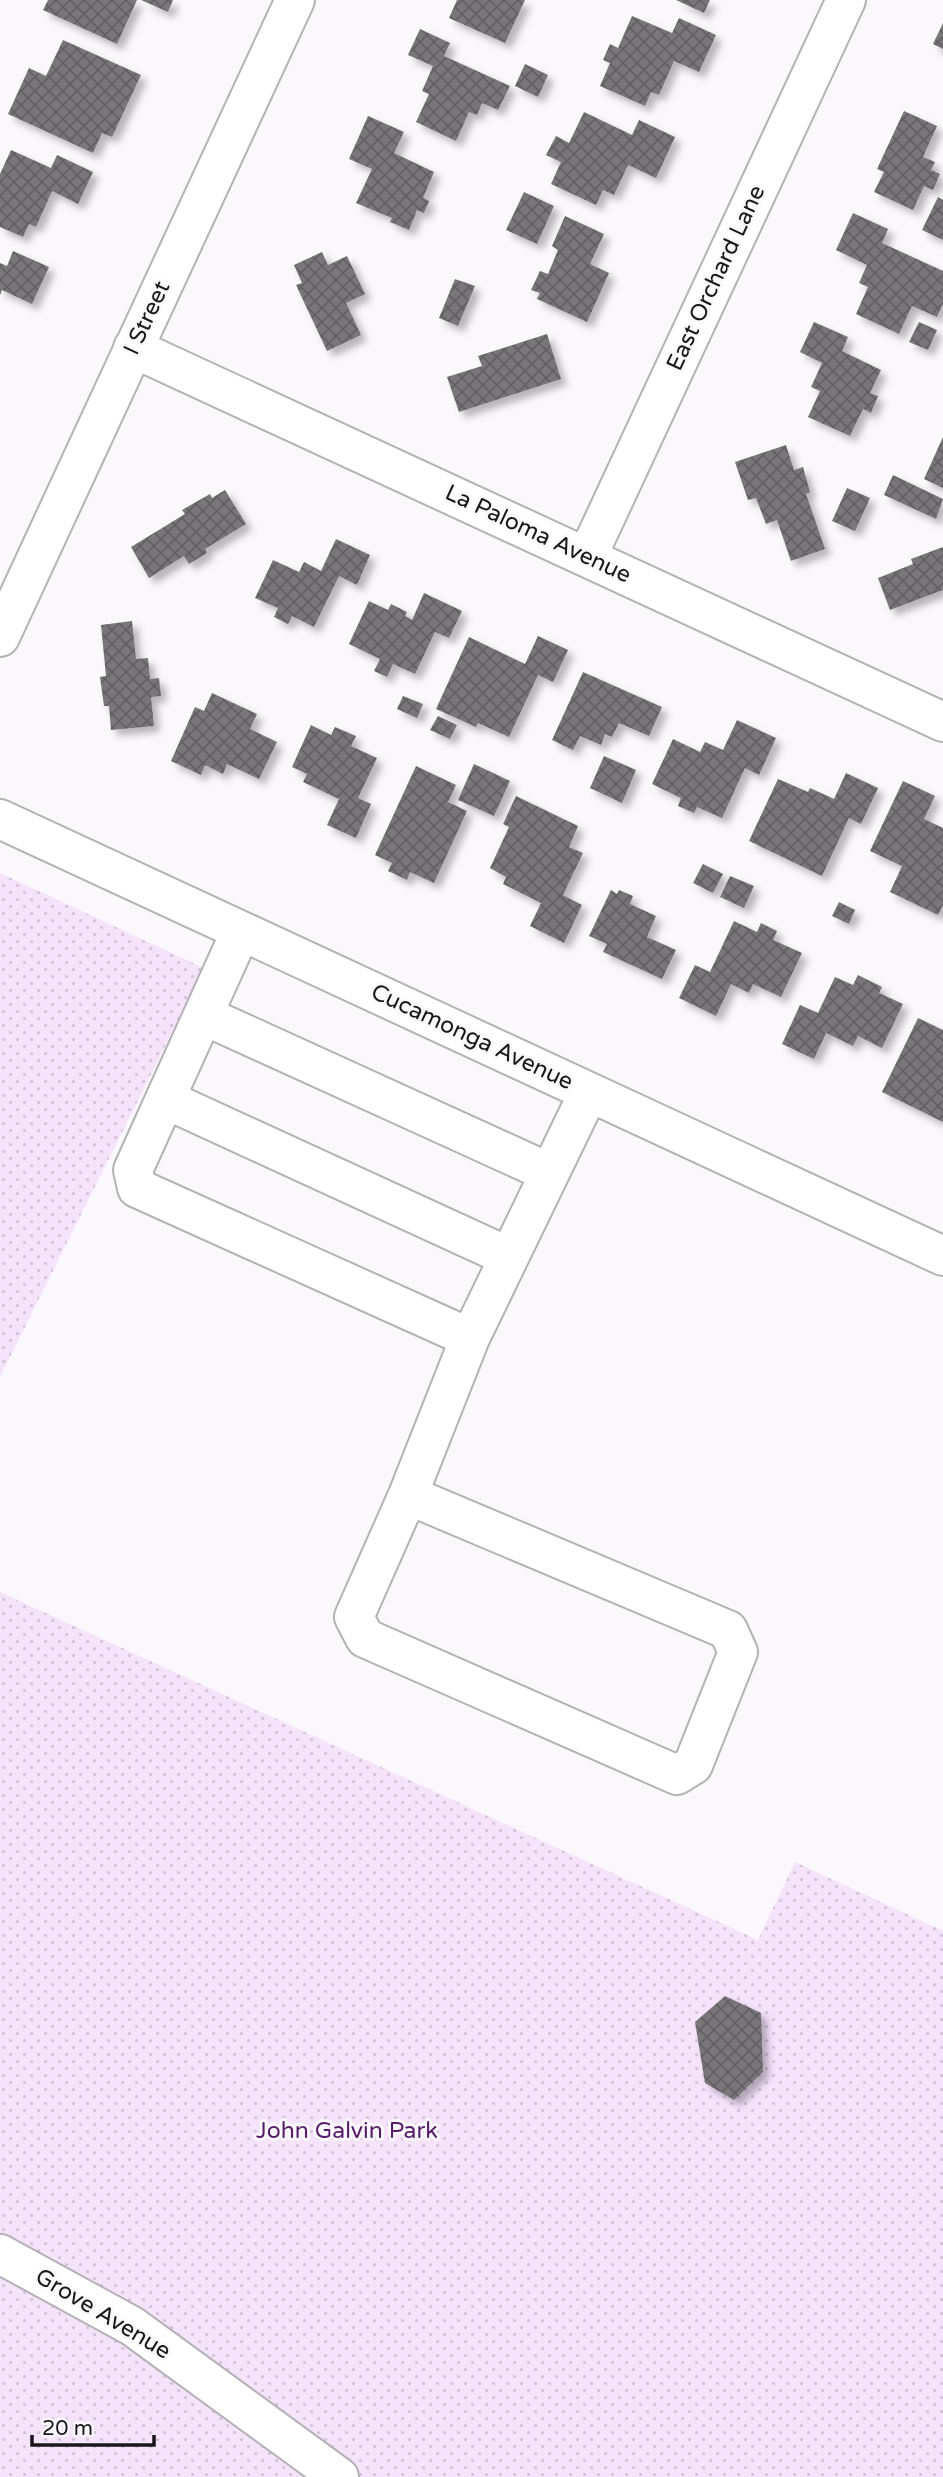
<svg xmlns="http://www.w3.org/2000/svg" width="943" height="2477" font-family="'Varela Round',sans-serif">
<defs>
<pattern id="park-dots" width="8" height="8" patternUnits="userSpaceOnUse" patternTransform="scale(1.75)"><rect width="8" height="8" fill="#f5e3fb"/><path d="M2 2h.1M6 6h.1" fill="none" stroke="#d1c2d6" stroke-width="1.8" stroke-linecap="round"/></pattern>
<pattern id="building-cross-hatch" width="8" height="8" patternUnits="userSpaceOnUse" patternTransform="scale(1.75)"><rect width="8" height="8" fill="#79767a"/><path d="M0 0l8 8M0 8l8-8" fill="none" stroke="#626063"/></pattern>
<filter id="shadow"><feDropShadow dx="6" dy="6" stdDeviation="3.5" flood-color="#0004"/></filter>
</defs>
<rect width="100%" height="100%" fill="#fbf8fc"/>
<path fill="url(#park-dots)" d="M 0,873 L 204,968 L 0,1377 Z
M 0,1592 L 758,1940 L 795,1862 L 943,1931 L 943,2477 L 0,2477 Z"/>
<path fill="url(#building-cross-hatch)" filter="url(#shadow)" d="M 48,0 L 137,0 L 117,44 L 43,10 Z
M 141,0 L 173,0 L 168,12 Z
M 457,0 L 525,0 L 505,43 L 449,18 Z
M 676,0 L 710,0 L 704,13 Z
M 632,16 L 672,33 L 679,18 L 716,35 L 699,72 L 674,61 L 659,95 L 651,92 L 645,106 L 600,86 L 610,63 L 603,60 L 610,44 L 618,48 Z
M 943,23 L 943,49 L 933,44 Z
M 420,29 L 450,43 L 444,56 L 510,86 L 498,110 L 482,103 L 477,115 L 469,112 L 456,141 L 416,122 L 429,94 L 422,91 L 433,66 L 408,55 Z
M 63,40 L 141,75 L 112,137 L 102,133 L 93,153 L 8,114 L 29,68 L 46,76 Z
M 525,64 L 548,75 L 538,97 L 515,86 Z
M 904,111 L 937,126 L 923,157 L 935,162 L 931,170 L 940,174 L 933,190 L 924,186 L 913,210 L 874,192 L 884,172 L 877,169 Z
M 584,112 L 632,135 L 639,120 L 675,137 L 656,178 L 628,165 L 614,195 L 603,190 L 596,205 L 551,184 L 561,162 L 546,155 L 556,136 L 569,143 Z
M 368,116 L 404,132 L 394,153 L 434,172 L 423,198 L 429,201 L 424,213 L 417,210 L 409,230 L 390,222 L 392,218 L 356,203 L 372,169 L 349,159 Z
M 11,150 L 51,168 L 57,155 L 93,172 L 78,204 L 52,191 L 36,227 L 29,224 L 23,237 L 0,227 L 0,174 Z
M 524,192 L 554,206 L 537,244 L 506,230 Z
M 938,197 L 943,200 L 943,240 L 922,230 Z
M 853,213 L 888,229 L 882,243 L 943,271 L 943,304 L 937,317 L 912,306 L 899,334 L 856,314 L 868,287 L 859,283 L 867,265 L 836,250 Z
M 565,216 L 604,234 L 590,264 L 609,273 L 587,322 L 537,299 L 540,293 L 531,290 L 540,271 L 548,274 L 558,250 L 552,246 Z
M 13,251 L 49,267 L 32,304 L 2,290 L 0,295 L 0,263 L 7,266 Z
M 322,252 L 328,265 L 347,256 L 365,294 L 346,303 L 361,335 L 327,351 L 296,285 L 302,283 L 294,265 Z
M 455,279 L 475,286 L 458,326 L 439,318 Z
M 814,322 L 848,337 L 842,351 L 881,370 L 870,393 L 878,396 L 871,413 L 863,409 L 850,436 L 808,417 L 820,391 L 811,387 L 822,363 L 800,352 Z
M 919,322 L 937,330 L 928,350 L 909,342 Z
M 547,334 L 561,379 L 459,412 L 447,377 L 482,366 L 478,356 Z
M 943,437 L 943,488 L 924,479 Z
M 786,445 L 794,470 L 803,467 L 810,492 L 806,494 L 825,549 L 791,561 L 777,520 L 766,524 L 756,498 L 748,500 L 735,462 Z
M 893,475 L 943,499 L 936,519 L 884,495 Z
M 847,488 L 870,498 L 855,531 L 832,521 Z
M 225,490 L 246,524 L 205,549 L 207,553 L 189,564 L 184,556 L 149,578 L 131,547 L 185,514 L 182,510 L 210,494 L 212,498 Z
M 336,539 L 370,555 L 357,585 L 339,576 L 314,627 L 292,616 L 288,624 L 274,617 L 278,608 L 255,598 L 273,560 L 299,572 L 304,562 L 321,571 Z
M 943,547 L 943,590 L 890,610 L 878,578 L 913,564 L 911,559 Z
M 424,593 L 462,611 L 449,638 L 435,632 L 415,674 L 393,664 L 387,677 L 374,671 L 380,659 L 349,644 L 369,601 L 388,610 L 391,604 L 407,612 L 405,616 L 412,620 Z
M 132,621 L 136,659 L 148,658 L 150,679 L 159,678 L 161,696 L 151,697 L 154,726 L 111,730 L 109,706 L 104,706 L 100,677 L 106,676 L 101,625 Z
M 538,636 L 568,650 L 553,682 L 538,675 L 509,737 L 478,723 L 476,727 L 436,709 L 469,637 L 525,664 Z
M 583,672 L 662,707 L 649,736 L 619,723 L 612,737 L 605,734 L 601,745 L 580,736 L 573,750 L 552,740 Z
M 212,693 L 257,714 L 250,729 L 277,742 L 259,779 L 227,764 L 223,774 L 205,765 L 201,775 L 171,761 L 195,707 L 204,711 Z
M 403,696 L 423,704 L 417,718 L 397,709 Z
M 438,716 L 457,725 L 450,739 L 430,730 Z
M 737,720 L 776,738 L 759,775 L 745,768 L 722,818 L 697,807 L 694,813 L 678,806 L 681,798 L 652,784 L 673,739 L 700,752 L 705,742 L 723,750 Z
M 311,725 L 331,735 L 335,727 L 356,736 L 351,746 L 377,758 L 358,798 L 371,804 L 356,838 L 327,825 L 339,799 L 303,782 L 307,774 L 292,767 Z
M 604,756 L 636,770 L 622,803 L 590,788 Z
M 474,764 L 510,781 L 494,816 L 458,800 Z
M 416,766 L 456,785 L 448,802 L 467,811 L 434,883 L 410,872 L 407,880 L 388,871 L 392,863 L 375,855 Z
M 846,773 L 878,788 L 861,824 L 849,818 L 822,876 L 749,841 L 778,779 L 808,792 L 810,788 L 834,799 Z
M 903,781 L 935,796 L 924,819 L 943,828 L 943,905 L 938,915 L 890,892 L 902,866 L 870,851 Z
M 516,796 L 578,826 L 569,847 L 583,853 L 563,895 L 582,905 L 564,943 L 530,926 L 541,903 L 503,884 L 506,877 L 490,868 L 509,827 L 503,824 Z
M 703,864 L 723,874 L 713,893 L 693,883 Z
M 730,876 L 754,886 L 744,908 L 720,897 Z
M 611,890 L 617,894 L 619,890 L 633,896 L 630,904 L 656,916 L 647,937 L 676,950 L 662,979 L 603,952 L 607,944 L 589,936 Z
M 839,902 L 855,910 L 849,924 L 832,916 Z
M 734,921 L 757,932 L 761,923 L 777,931 L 773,940 L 802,953 L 781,997 L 753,984 L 749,993 L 731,984 L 716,1016 L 679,998 L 695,965 L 710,972 Z
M 858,975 L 882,987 L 879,993 L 903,1004 L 882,1048 L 858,1036 L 853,1046 L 826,1033 L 814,1059 L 782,1044 L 800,1005 L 818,1013 L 835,977 L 853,985 Z
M 918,1018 L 943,1030 L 943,1122 L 882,1092 Z
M 725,1996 L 761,2013 L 763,2072 L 734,2100 L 705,2083 L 695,2022 Z"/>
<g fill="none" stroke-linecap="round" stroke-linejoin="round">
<defs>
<path id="minor" d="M 133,348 L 943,722
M 587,557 L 846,0
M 0,637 L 295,0
M 0,819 L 943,1256
M 241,931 L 133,1170 L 137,1188 L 470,1338
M 203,1015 L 550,1173
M 165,1099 L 509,1257
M 408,1495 L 728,1630 L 738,1652 L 693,1765 L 677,1775 L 365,1638 L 354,1617 L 408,1495 L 470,1338 L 589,1092"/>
<path id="major" d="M 0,2254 L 132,2326 L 339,2477"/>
</defs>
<use href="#minor" stroke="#b5b2b6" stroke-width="42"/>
<use href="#major" stroke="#b5b2b6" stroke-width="42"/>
<use href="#minor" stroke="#fff" stroke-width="38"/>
<use href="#major" stroke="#fff" stroke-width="38"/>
</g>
<g text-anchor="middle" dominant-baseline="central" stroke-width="6" stroke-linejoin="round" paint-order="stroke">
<g font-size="23" fill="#171618" stroke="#fbf8fc">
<text transform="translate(716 278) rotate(-65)">East Orchard Lane</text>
<text transform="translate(147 318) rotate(-65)">I Street</text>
<text transform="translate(538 534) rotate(25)">La Paloma Avenue</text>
<text transform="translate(472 1037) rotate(25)">Cucamonga Avenue</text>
<text transform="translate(103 2314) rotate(31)">Grove Avenue</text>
</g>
<g font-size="23" fill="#571b6a" stroke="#fbf8fc">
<text x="347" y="2131">John Galvin Park</text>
</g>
</g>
<path d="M32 2435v10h122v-10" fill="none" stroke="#171618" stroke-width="3.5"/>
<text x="42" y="2435" font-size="21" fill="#171618" stroke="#fbf8fc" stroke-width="5" paint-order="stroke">20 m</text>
</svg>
